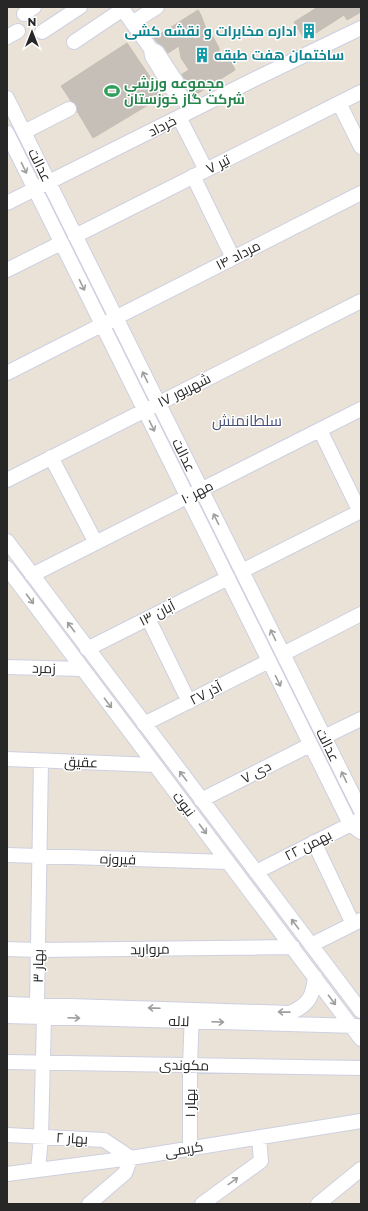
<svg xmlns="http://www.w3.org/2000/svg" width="368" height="1211" font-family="Montserrat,Cairo,sans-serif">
<rect width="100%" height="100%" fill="#eae2d7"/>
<path fill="#c5bfb7" stroke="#c5beb1" d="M 318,7 L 361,7 L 361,12 L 347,20 L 344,15 L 305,40 L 294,22 Z
M 198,10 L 201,15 L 206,29 L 209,30 L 212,35 L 219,48 L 219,51 L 230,59 L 235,70 L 192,97 L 186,88 L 185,80 L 182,74 L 189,70 L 181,58 L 179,46 L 168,53 L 164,47 L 157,42 L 154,38 Z
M 127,43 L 163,96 L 93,138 L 77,111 L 76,105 L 71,101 L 61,86 Z"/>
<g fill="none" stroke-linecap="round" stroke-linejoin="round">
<defs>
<path id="minor" d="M 121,7 L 151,49
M 24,14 L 34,7
M 132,23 L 157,7
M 42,32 L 80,7
M 7,37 L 18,31
M 74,42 L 123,9
M 178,91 L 172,89 L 152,56 L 151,49 L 157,52 L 178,84 L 178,91 L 191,111
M 7,98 L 361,811
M 339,103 L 361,147
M 179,117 L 206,170
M 24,132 L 69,109
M 7,133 L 350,824 L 361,832
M 193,176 L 233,258
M 7,203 L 257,78 L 361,28
M 75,236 L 361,92
M 7,270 L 61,243
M 7,373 L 361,193
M 320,430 L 360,512
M 51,457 L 96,543
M 7,480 L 361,301
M 7,541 L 361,1011
M 7,568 L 361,1039
M 242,571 L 361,511
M 32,575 L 361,409
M 148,618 L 189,702
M 87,649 L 228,578
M 283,654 L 361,614
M 7,667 L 82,669
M 144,724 L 269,661
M 324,737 L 361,719
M 7,759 L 155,765
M 201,800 L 310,745
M 314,842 L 353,924
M 7,855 L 228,862
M 256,872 L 357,821
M 311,945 L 361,920
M 7,949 L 38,950 L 293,947
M 7,1004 L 290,1013 C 309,1005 313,996 315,977
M 7,1016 L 357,1026
M 7,1062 L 361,1068
M 7,1135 L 104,1140 L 131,1158 L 125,1173 L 89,1204
M 190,1148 L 190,1066 L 192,1012
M 38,1170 L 41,1137 L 44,1017 L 37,1005 L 41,761
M 7,1174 L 131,1158 L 361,1121
M 202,1204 L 261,1161 L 259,1137
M 318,1204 L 361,1169"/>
</defs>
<use href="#minor" stroke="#cdd0e1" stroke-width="16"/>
<use href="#minor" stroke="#fff" stroke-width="14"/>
</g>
<defs><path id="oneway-shaft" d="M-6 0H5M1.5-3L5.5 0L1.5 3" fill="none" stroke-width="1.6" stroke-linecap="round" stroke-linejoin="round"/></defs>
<g stroke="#9e9e9e">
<use href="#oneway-shaft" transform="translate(24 168) rotate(64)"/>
<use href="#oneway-shaft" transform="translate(82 285) rotate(64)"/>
<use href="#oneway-shaft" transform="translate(145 377) rotate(-116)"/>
<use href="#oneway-shaft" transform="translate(152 426) rotate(64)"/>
<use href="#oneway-shaft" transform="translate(216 519) rotate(-116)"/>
<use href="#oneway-shaft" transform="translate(30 599) rotate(53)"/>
<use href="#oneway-shaft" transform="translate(71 627) rotate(-127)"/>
<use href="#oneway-shaft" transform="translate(273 635) rotate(-116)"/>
<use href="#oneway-shaft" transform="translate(278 681) rotate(64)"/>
<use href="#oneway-shaft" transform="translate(108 703) rotate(53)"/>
<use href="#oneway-shaft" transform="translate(183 776) rotate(-127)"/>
<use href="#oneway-shaft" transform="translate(344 777) rotate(-116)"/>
<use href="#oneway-shaft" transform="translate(203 829) rotate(53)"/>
<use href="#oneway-shaft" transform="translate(295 924) rotate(-127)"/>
<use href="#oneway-shaft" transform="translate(332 1000) rotate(53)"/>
<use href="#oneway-shaft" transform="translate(154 1008) rotate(-178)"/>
<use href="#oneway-shaft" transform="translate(284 1012) rotate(-179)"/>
<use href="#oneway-shaft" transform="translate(74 1018) rotate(2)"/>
<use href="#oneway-shaft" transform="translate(218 1022) rotate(2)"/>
<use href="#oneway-shaft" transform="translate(233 1181) rotate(-36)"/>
</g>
<defs>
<symbol id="building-bare" viewBox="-9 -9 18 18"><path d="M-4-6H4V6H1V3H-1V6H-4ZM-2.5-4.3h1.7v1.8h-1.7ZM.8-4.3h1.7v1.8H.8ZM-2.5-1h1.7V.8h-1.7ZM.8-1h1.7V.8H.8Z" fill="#0f9aa8" stroke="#fff" stroke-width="2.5" paint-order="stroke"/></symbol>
<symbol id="stadium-bare" viewBox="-9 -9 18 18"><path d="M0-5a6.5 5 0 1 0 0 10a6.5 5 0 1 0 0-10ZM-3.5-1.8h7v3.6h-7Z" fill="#2e9e5b" stroke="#fff" stroke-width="2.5" paint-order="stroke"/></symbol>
</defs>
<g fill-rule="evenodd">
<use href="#building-bare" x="298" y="20" width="22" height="22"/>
<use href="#building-bare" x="191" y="44" width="22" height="22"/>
<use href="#stadium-bare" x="101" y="80" width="22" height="22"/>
</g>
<g text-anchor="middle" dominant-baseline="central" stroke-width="3" stroke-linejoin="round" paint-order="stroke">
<g font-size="14" font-weight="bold" fill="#0d838f" stroke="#fff" text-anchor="end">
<text x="297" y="31">اداره مخابرات و نقشه کشی</text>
<text x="214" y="55" text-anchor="start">ساختمان هفت طبقه</text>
</g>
<g font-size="14" font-weight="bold" fill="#27864d" stroke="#fff" text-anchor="start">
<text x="124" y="83">مجموعه ورزشی<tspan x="124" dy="16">شرکت گاز خوزستان</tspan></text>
</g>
<g font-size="14" fill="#272727" stroke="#fff">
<text transform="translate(162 126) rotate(-27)">خرداد</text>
<text transform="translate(218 164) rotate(-27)">۷ تیر</text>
<text transform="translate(40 165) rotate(64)">عدالت</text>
<text transform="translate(238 255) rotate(-27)">۱۴ مرداد</text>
<text transform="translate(184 390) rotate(-27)">۱۷ شهریور</text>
<text transform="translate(184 455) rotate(64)">عدالت</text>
<text transform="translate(197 492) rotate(-27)">۱۰ مهر</text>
<text transform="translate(157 613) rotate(-27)">۱۳ آبان</text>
<text transform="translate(44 668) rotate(1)">زمرد</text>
<text transform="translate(206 693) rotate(-27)">۲۷ آذر</text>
<text transform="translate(328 745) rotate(64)">عدالت</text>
<text transform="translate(81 762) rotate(2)">عقیق</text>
<text transform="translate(256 772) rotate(-27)">۷ دی</text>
<text transform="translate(184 804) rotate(53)">نبوت</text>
<text transform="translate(308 845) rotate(-27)">۲۲ بهمن</text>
<text transform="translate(118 859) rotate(2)">فیروزه</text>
<text transform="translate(150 949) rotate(-1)">مروارید</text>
<text transform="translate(38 966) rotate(-89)">بهار ۳</text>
<text transform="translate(179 1021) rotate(2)">لاله</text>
<text transform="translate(184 1065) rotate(1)">مکوندی</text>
<text transform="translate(190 1103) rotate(-90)">بهار ۱</text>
<text transform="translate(72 1138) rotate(3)">بهار ۲</text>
<text transform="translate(184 1149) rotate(-9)">کریمی</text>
</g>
<g font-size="15" fill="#474f78" stroke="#fff">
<text x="247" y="420">سلطانمنش</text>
</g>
</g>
<rect width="368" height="1211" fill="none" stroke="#272727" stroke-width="16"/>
<g transform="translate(32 32)" stroke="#ffffff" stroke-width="3" paint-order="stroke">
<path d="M0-3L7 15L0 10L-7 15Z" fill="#272727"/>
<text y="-6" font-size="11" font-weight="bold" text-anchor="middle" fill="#272727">N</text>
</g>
</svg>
